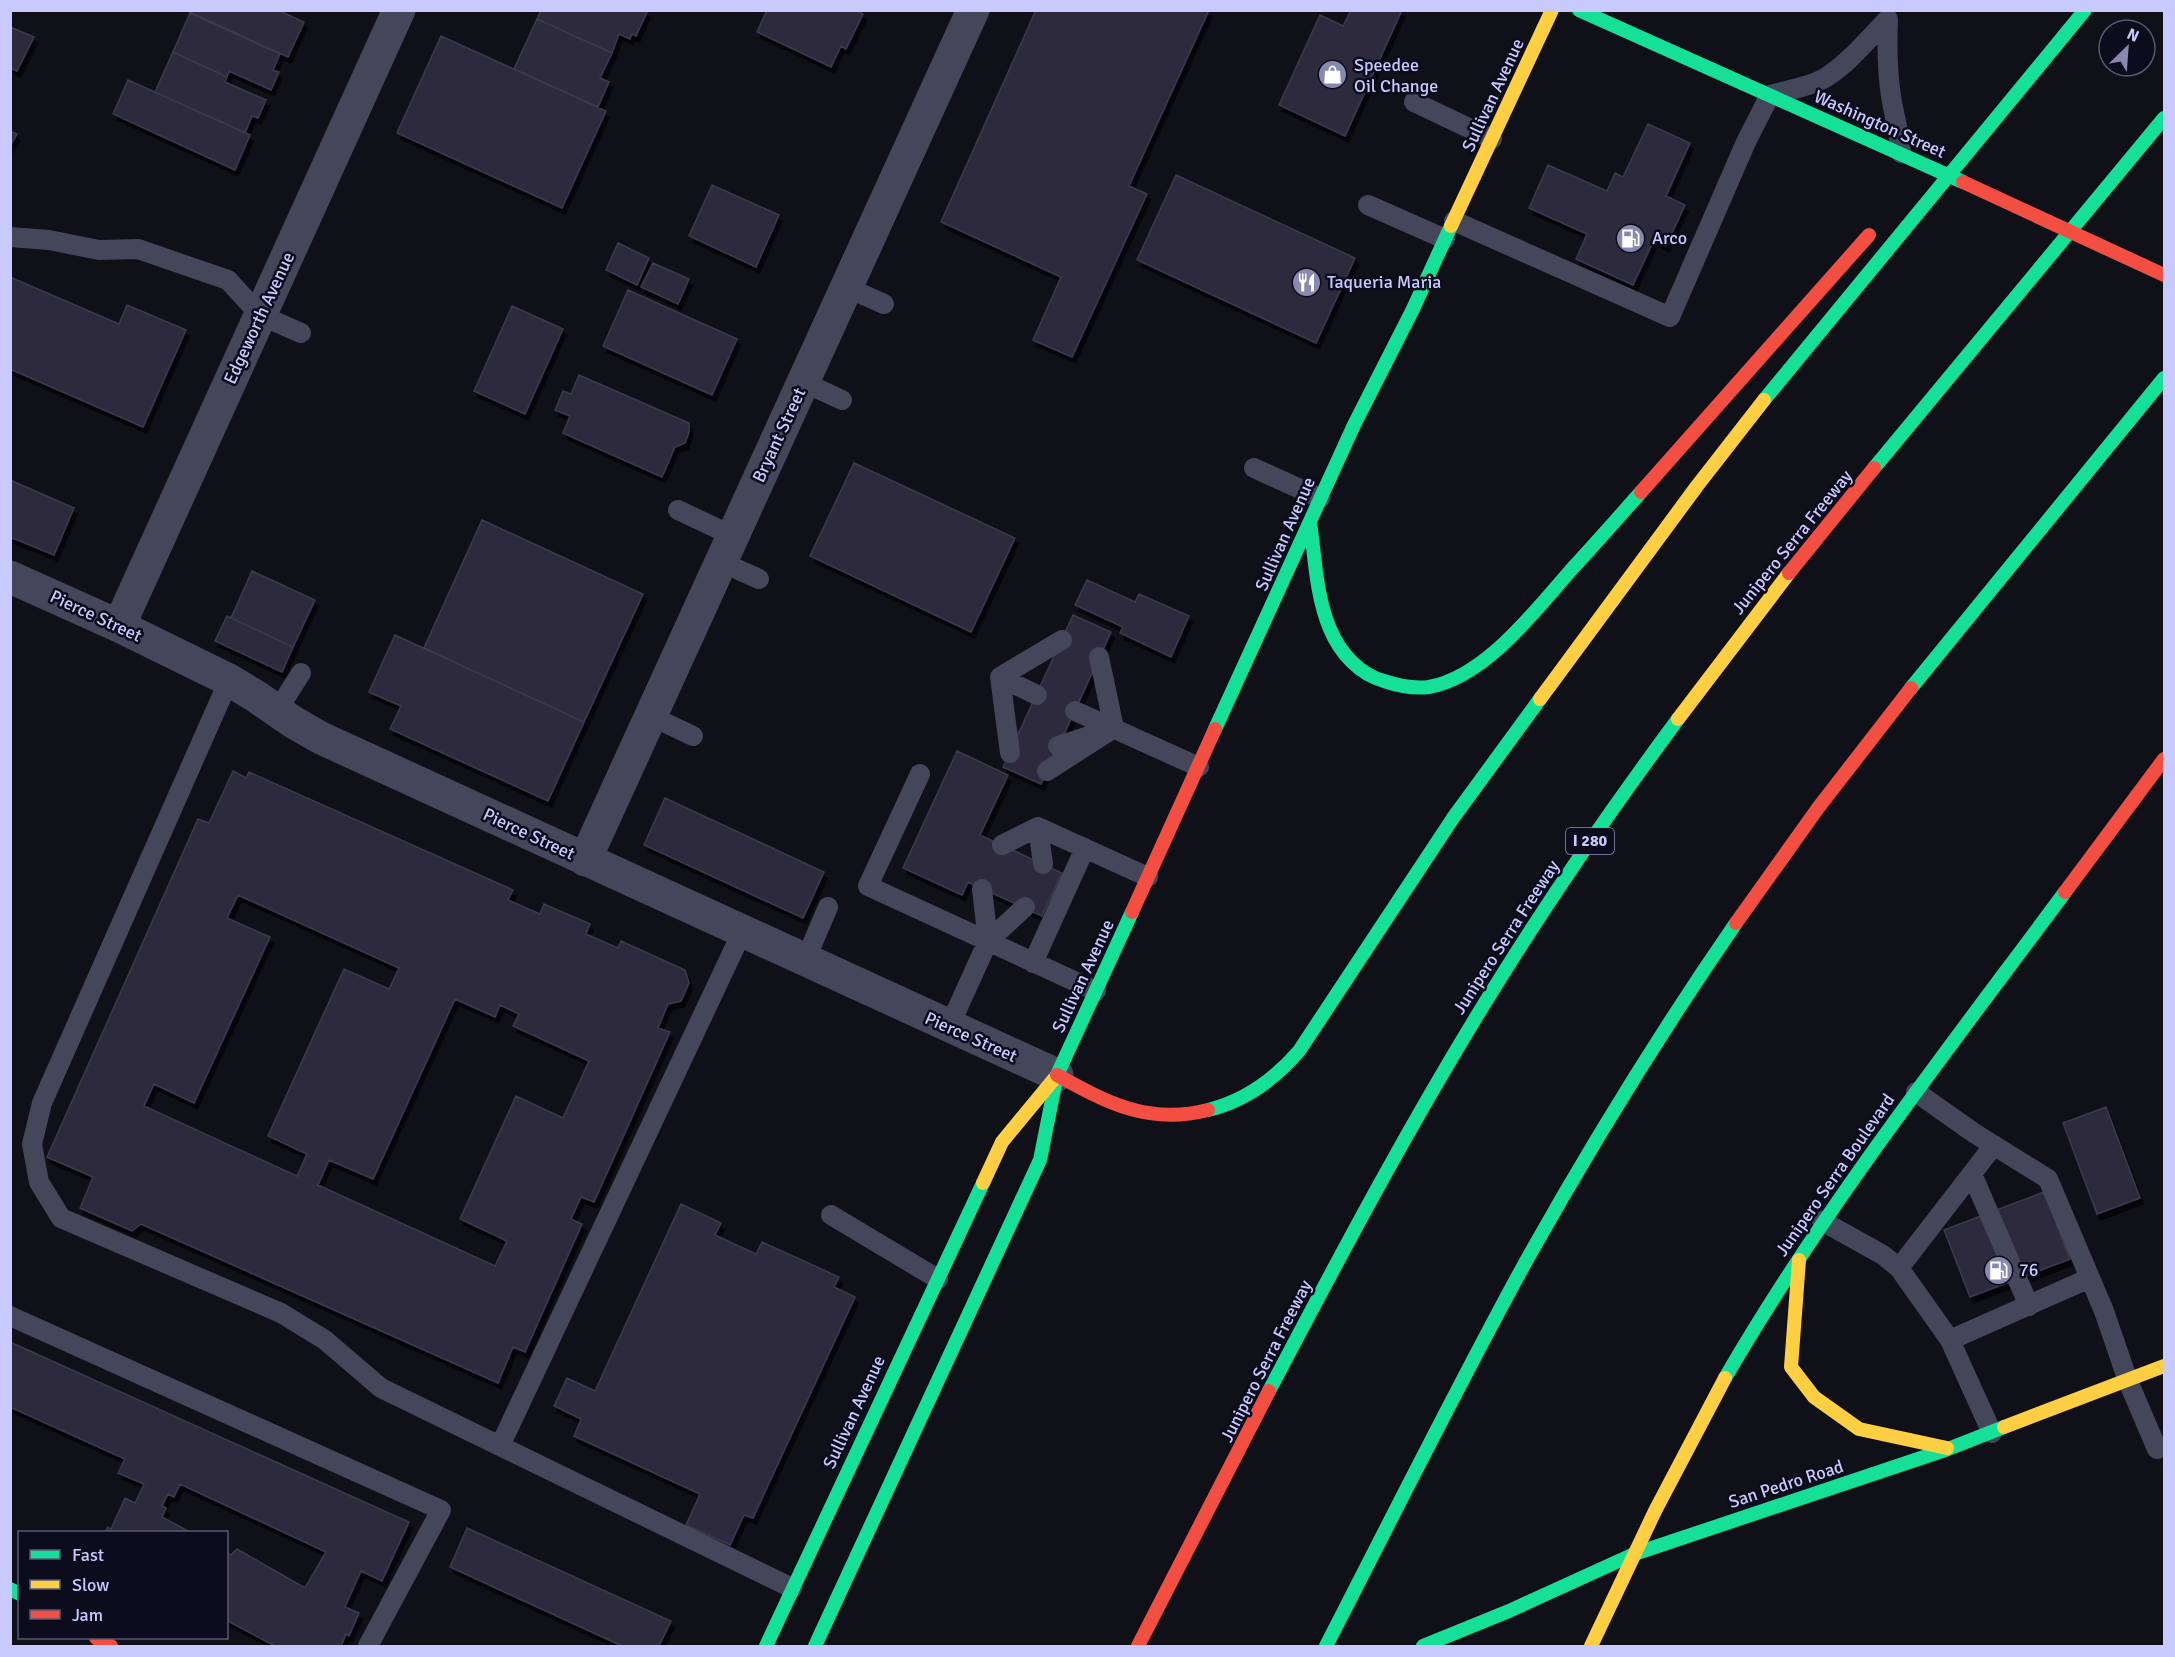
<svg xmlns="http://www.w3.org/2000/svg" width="2175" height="1657" font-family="Signika,sans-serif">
<defs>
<filter id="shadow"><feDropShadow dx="3.5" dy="6" stdDeviation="0" flood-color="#0009"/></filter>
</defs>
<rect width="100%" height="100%" fill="#101018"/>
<path fill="#2d2c3c" stroke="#3a3a4d" stroke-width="1.5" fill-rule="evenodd" filter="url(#shadow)" d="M 185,10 L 278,10 L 304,22 L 288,57 Z
M 541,10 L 643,10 L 647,12 L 636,36 L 632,34 L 630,39 L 619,34 L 612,53 L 537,19 Z
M 767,10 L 856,10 L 863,14 L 846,49 L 841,46 L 831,67 L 757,32 Z
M 1036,10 L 1209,10 L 1129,186 L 1147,194 L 1072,357 L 1033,340 L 1061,277 L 941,222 Z
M 1351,10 L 1402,10 L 1345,136 L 1279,105 L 1320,15 L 1343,26 Z
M 190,13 L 280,54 L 273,70 L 279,72 L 271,90 L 229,71 L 227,77 L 173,52 Z
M 537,19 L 612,53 L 600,78 L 609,82 L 598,107 L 514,69 Z
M 10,27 L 34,37 L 17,71 L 10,68 Z
M 441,36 L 606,111 L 562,208 L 397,133 Z
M 173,52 L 227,77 L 225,82 L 266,100 L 258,118 L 252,116 L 245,133 L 155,92 Z
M 128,80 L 250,135 L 235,170 L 113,114 Z
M 1648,124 L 1690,143 L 1666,196 L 1685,205 L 1666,246 L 1654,240 L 1633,285 L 1576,259 L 1587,234 L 1529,208 L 1548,165 L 1607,191 L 1615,173 L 1623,177 Z
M 10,131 L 17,134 L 10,146 Z
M 1176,175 L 1355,258 L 1316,343 L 1137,260 Z
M 712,185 L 779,215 L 756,267 L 689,236 Z
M 618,243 L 649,258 L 637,285 L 606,270 Z
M 653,263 L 689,279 L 678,304 L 641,287 Z
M 10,277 L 119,324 L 127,305 L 186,330 L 143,427 L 10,369 Z
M 628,290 L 737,339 L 712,395 L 603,346 Z
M 512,306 L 563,329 L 525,414 L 474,391 Z
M 579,375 L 689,423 L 689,432 L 685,443 L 675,447 L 662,477 L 563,433 L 570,416 L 555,410 L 563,391 L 571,394 Z
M 854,463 L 1015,538 L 971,632 L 810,556 Z
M 10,480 L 74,508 L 54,555 L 10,537 Z
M 482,520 L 643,594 L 584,722 L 424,648 Z
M 252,571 L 315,600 L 293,647 L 231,618 Z
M 1087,580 L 1135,602 L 1139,594 L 1189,616 L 1171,657 L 1120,633 L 1123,627 L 1075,605 Z
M 1073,615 L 1111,632 L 1041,784 L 1003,767 Z
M 227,616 L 293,647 L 282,672 L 215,641 Z
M 395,635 L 584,722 L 548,801 L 390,729 L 401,706 L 369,692 Z
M 957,751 L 1008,775 L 980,835 L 1062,873 L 1042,916 L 968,882 L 962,895 L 903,868 Z
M 233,771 L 246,778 L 249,772 L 513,890 L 508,900 L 540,914 L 544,904 L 590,924 L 586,934 L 618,948 L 621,941 L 685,970 L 689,983 L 681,1001 L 668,1004 L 658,1028 L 670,1032 L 594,1202 L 581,1197 L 571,1219 L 582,1224 L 525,1352 L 513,1347 L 498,1383 L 141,1224 L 132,1231 L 80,1208 L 93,1177 L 47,1157 L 198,819 L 209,823 ZM 238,895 L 399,968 L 389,989 L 344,969 L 268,1136 L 307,1154 L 297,1176 L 144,1106 L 154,1084 L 194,1103 L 270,937 L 227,918 ZM 455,999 L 495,1017 L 500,1005 L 519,1014 L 513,1026 L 589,1061 L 563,1118 L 516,1096 L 460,1219 L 507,1241 L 495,1266 L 318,1185 L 329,1160 L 373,1179 Z
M 665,798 L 824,872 L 803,918 L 644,845 Z
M 2106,1107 L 2140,1198 L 2097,1214 L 2063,1123 Z
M 2044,1192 L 2070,1259 L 1970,1297 L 1944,1230 Z
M 681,1204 L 721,1223 L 715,1235 L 756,1254 L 762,1242 L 839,1277 L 834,1287 L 855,1297 L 753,1518 L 744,1515 L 730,1545 L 686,1525 L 700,1494 L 574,1436 L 581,1419 L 554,1406 L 567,1378 L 595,1391 Z
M 10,1342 L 409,1522 L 382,1581 L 361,1571 L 345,1607 L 359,1613 L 349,1636 L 346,1634 L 341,1646 L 275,1646 L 226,1620 L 226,1553 L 231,1555 L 237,1549 L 305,1588 L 326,1552 L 180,1484 L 174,1497 L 168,1494 L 162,1506 L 166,1508 L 162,1517 L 190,1532 L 105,1532 L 108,1527 L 111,1529 L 125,1498 L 135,1503 L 144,1484 L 118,1473 L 125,1459 L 10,1407 Z
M 467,1528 L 671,1621 L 659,1646 L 622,1646 L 450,1567 Z"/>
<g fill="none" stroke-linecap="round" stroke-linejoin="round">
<path stroke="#444659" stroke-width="20" d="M 1888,19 C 1887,45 1887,71 1891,96 C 1894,116 1900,134 1901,153
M 1414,102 L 1492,139
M 1368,205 L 1445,239
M 1454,221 L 1670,317 L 1746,142 L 1770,95 C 1788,90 1809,87 1825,78 C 1849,63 1868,39 1888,19
M 10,237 L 49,240 L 99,250 L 138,249 L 228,280 L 260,315 L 301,333
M 846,287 L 884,304
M 803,382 L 842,400
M 1254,468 L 1320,498
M 678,510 L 733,536
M 721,562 L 759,579
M 1099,657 L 1114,728
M 1000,677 L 1010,753
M 1000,677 L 1062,640
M 1000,677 L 1037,695
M 229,680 L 42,1103 L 32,1144 L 39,1182 L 61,1218 L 281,1313 L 325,1340 L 381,1388 L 792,1588
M 277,711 L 301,673
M 1075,711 L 1199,767
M 651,716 L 693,736
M 1058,746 L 1089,736
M 1047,771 L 1114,728
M 920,774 L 868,886 L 1096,991
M 1002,845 L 1038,827
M 1043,864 L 1038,827 L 1148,877
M 982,889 L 988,941
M 805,961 L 828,907
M 1033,963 L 1085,848
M 949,1027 L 988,941 L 1025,907
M 1916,1092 L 1974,1133 L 2048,1179 L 2104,1311 L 2128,1381 L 2157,1449
M 1972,1174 L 2029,1306
M 831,1215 L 938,1279
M 1822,1221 L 1883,1255 L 1899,1268 L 1950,1340 L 1992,1433
M 1899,1268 L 1994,1145
M 10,1316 L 441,1510 L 368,1646
M 1950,1340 L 2090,1278
M 500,1446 L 742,932"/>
<path stroke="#444659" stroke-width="33" d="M 10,577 L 119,626 L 229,680 L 257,697 L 293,722 L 321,738 L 1057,1075
M 119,626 L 399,10
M 585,860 L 973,10"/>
<path stroke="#16e098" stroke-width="14" d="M 1579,10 L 1963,182
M 1764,400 L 2085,10
M 1874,468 L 2164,118
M 1310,522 C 1315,558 1316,596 1330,629 C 1340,653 1359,674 1384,681 C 1399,686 1413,689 1429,687 C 1485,677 1535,611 1571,570 C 1595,544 1618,518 1641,492
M 1911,688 L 2164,378
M 1215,729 L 1354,425 L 1413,309 L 1451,226
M 1208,1110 C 1245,1101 1274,1080 1299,1051 L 1453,818 L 1540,699
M 1725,1378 C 1825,1206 1947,1051 2065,892
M 1269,1391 C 1344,1248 1420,1105 1506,969 C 1560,883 1618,800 1678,719
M 10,1589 L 20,1594
M 766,1646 L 983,1183
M 815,1646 L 1040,1160 L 1057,1075 L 1132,912
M 1326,1646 C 1392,1518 1456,1389 1525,1263 C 1590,1147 1660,1033 1736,923
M 1423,1646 L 1509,1611 L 1634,1554 L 1948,1449 L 2004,1427"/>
<path stroke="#ffcf43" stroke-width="14" d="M 1451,226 L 1552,10
M 1540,699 L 1697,486 L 1764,400
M 1678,719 L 1789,573
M 983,1183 L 1002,1142 L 1054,1079
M 1799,1260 L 1791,1367 L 1814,1397 L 1859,1429 L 1947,1448
M 2004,1427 L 2164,1366
M 1591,1646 L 1655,1511 L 1725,1378"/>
<path stroke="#f24e42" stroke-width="14" d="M 1963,182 L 2164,275
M 1641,492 L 1869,235
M 1789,573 L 1874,468
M 2065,892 L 2164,759
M 1132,912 L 1215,729
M 1736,923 L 1818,808 L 1911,688
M 1057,1075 C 1108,1103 1148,1125 1208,1110
M 96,1638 L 111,1646
M 1138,1646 L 1269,1391"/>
</g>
<defs>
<symbol id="shop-disc" viewBox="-11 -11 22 22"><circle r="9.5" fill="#8889ae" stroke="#0c0c1c"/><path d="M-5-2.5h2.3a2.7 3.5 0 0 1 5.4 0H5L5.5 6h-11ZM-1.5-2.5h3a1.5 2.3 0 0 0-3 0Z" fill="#fff"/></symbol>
<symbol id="fuel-disc" viewBox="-11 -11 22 22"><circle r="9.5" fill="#8889ae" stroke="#0c0c1c"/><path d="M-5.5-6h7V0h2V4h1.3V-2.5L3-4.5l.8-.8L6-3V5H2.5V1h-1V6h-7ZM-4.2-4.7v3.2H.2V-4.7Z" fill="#fff"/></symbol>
<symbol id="restaurant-disc" viewBox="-11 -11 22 22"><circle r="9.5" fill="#8889ae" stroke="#0c0c1c"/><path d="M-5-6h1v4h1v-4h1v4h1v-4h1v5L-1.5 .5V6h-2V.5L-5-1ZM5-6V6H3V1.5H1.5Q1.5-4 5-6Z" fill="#fff"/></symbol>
</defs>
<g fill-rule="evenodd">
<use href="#shop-disc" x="1316" y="58" width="33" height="33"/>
<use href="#fuel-disc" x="1614" y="222" width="33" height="33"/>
<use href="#restaurant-disc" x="1290" y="266" width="33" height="33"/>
<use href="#fuel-disc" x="1982" y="1254" width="33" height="33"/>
</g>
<g text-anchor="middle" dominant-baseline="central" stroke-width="5" stroke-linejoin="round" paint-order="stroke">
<rect fill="#0c0c1c" stroke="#9091ba" stroke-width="1.5" x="1566" y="828" width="48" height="26" rx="4.5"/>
<g font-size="16" font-weight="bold" fill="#c8cafe">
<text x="1590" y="841">I 280</text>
</g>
<g font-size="18" fill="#c8cafe" stroke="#0c0c1c" text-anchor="start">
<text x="1354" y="65">Speedee<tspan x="1354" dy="21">Oil Change</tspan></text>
<text x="1652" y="238">Arco</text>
<text x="1327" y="282">Taqueria Maria</text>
<text x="2019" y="1270">76</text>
</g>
<g font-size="18" fill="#c8cafe" stroke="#0c0c1c">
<text transform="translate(1493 95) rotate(-65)">Sullivan Avenue</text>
<text transform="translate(1880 124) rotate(24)">Washington Street</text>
<text transform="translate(259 318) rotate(-65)">Edgeworth Avenue</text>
<text transform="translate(779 435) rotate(-65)">Bryant Street</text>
<text transform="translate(1285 534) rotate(-66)">Sullivan Avenue</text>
<text transform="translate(1792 542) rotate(-51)">Junipero Serra Freeway</text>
<text transform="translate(96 616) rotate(25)">Pierce Street</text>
<text transform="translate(529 834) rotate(25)">Pierce Street</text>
<text transform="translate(1506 937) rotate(-57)">Junipero Serra Freeway</text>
<text transform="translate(1083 976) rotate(-65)">Sullivan Avenue</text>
<text transform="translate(971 1037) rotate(24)">Pierce Street</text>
<text transform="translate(1835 1175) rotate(-55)">Junipero Serra Boulevard</text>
<text transform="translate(1266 1361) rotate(-63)">Junipero Serra Freeway</text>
<text transform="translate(854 1412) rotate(-65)">Sullivan Avenue</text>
<text transform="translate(1786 1484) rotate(-18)">San Pedro Road</text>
</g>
</g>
<rect width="2175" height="1657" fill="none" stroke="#c8cafe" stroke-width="24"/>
<rect x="18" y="1531" width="210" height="108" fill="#0c0c1c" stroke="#575876" stroke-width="1.5"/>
<rect x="30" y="1550" width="30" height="9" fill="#16e098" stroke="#575876" stroke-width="1.5"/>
<text x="72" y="1561" font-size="18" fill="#c8cafe">Fast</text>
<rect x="30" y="1580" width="30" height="9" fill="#ffcf43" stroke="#575876" stroke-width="1.5"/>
<text x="72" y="1591" font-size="18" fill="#c8cafe">Slow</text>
<rect x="30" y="1610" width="30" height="9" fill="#f24e42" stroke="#575876" stroke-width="1.5"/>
<text x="72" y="1621" font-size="18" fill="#c8cafe">Jam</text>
<g transform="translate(2127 48) rotate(25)"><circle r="28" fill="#0c0c1c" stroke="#575876" stroke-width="1.5"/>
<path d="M0-4.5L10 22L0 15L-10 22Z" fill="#8889ae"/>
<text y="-9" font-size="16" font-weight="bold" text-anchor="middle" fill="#c8cafe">N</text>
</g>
</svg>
